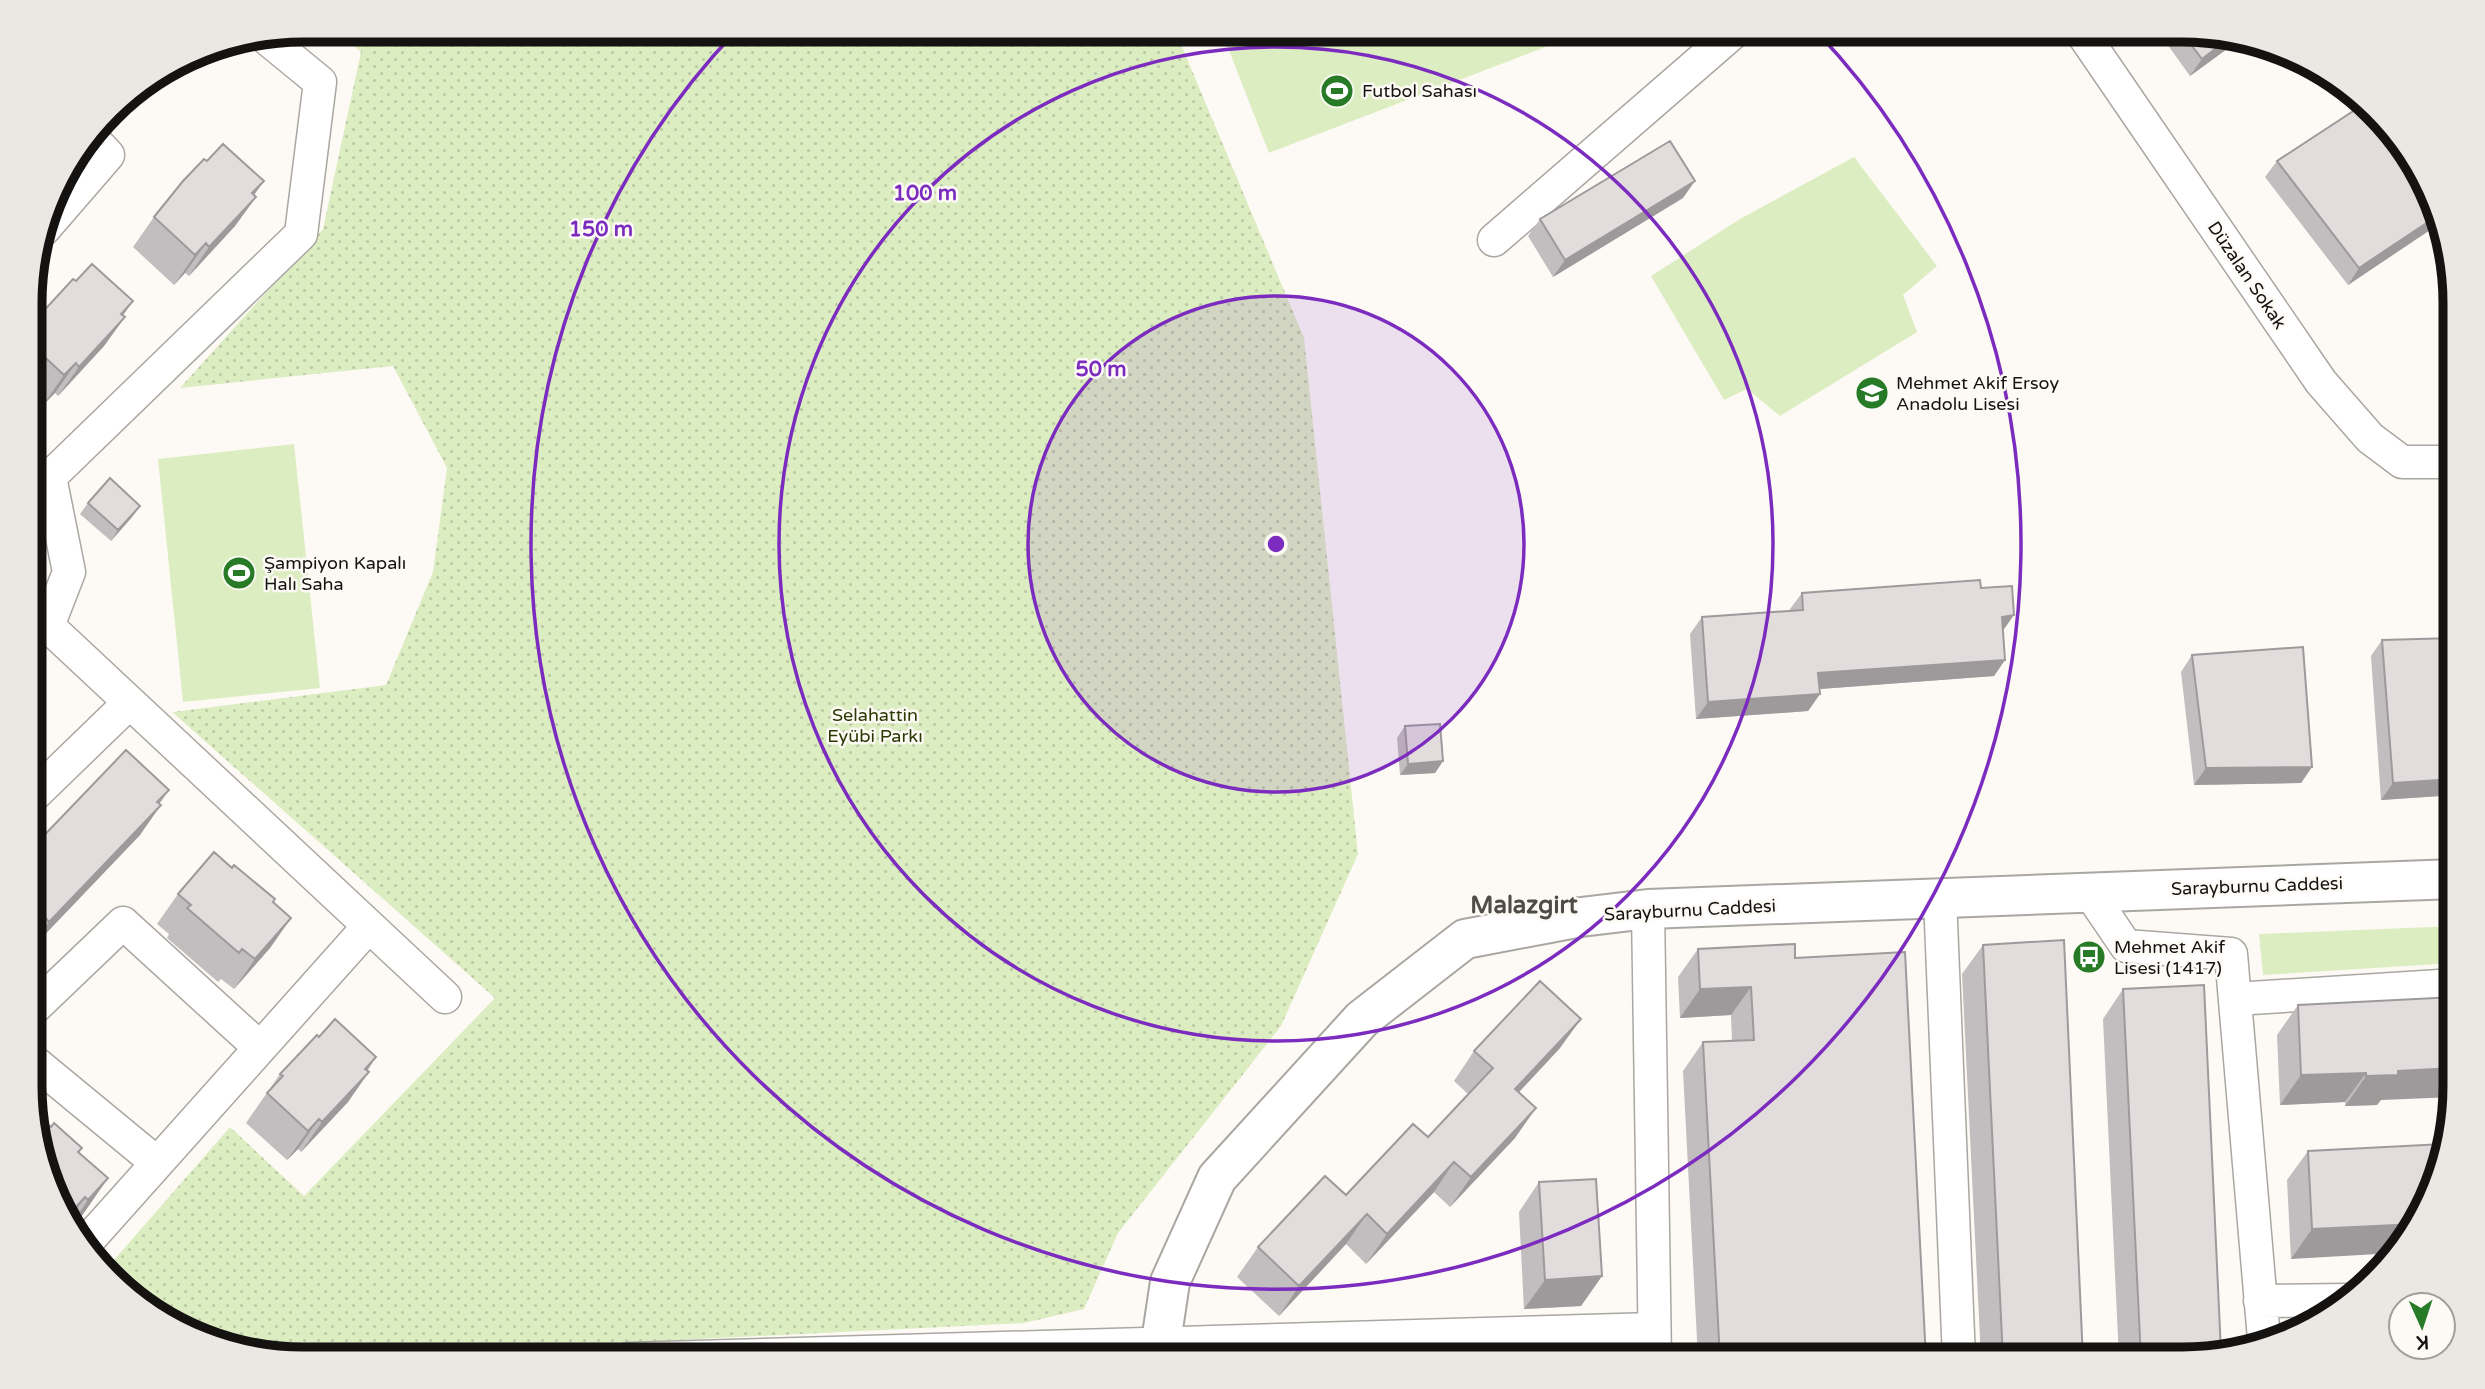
<svg xmlns="http://www.w3.org/2000/svg" width="2485" height="1389" font-family="'Varela Round',sans-serif">
<defs>
<pattern id="park-dots" width="8" height="8" patternUnits="userSpaceOnUse" patternTransform="scale(1.75)"><rect width="8" height="8" fill="#ddedc2"/><path d="M2 2h.1M6 6h.1" fill="none" stroke="#bdcaa6" stroke-width="1.8" stroke-linecap="round"/></pattern>
</defs>
<rect width="100%" height="100%" fill="#fdfaf5"/>
<path fill="#ddedc2" d="M 1221,30 L 1590,30 L 1269,153 Z
M 1854,157 L 1937,266 L 1903,295 L 1917,332 L 1780,416 L 1747,389 L 1724,400 L 1651,276 L 1740,219 Z
M 294,444 L 320,688 L 183,702 L 158,459 Z
M 2455,926 L 2455,963 L 2263,975 L 2259,934 Z"/>
<path fill="url(#park-dots)" d="M 335,30 L 1175,30 L 1304,338 L 1358,854 L 1281,1026 L 1118,1233 L 1084,1309 L 1024,1323 L 458,1351 L 408,1359 L 303,1359 L 233,1350 L 167,1323 L 108,1267 L 230,1127 L 304,1196 L 495,998 L 172,712 L 386,685 L 433,572 L 447,468 L 393,366 L 180,388 L 323,229 L 361,52 Z"/>
<g fill="none" stroke-linecap="round" stroke-linejoin="round">
<defs>
<path id="street" d="M 2080,30 L 2321,382 L 2370,438 L 2402,462 L 2455,462
M 44,229 L 108,155 L 92,138
M 1494,240 L 1736,30
M 50,477 L 301,234 L 320,82 L 265,37
M 32,479 L 50,477 L 69,572 L 48,626 L 445,997
M 32,797 L 129,703
M 2090,893 L 2126,946 L 2231,954 L 2264,1339
M 1940,898 L 1959,1359
M 1648,909 L 1655,1359
M 2235,999 L 2455,985
M 32,1010 L 123,923 L 260,1048
M 32,1060 L 157,1163
M 84,1245 L 369,926
M 2260,1301 L 2348,1300
M 628,1359 L 1654,1329"/>
<path id="secondary" d="M 1162,1359 L 1161,1342 L 1170,1282 L 1217,1178 L 1362,1019 L 1465,939 L 1581,917 L 1648,909 L 2455,879"/>
</defs>
<use href="#street" stroke="#aaa7a2" stroke-width="35"/>
<use href="#secondary" stroke="#aaa7a2" stroke-width="42"/>
<use href="#street" stroke="#fff" stroke-width="32"/>
<use href="#secondary" stroke="#fff" stroke-width="38"/>
</g>
<path fill="#c2bdbe" d="M 2157,30 L 2182,30 L 2242,38 L 2190,76 Z
M 2277,161 L 2436,205 L 2440,215 L 2430,230 L 2348,285 L 2265,177 Z
M 254,195 L 256,197 L 235,226 L 189,276 L 185,273 L 174,285 L 133,247 L 154,217 Z
M 1683,198 L 1553,277 L 1528,236 L 1540,219 Z
M 76,281 L 133,301 L 123,315 L 125,317 L 104,346 L 58,396 L 55,393 L 43,405 L 32,394 L 32,325 L 37,318 Z
M 88,503 L 140,506 L 132,517 L 111,541 L 80,514 Z
M 1981,588 L 2003,631 L 2005,660 L 1994,676 L 1819,689 L 1820,694 L 1808,711 L 1696,719 L 1690,634 L 1702,617 L 1790,611 L 1790,609 L 1802,593 Z
M 2455,638 L 2455,795 L 2381,800 L 2371,656 L 2382,640 Z
M 2192,655 L 2312,767 L 2301,783 L 2194,785 L 2181,672 Z
M 1405,726 L 1443,761 L 1435,773 L 1400,775 L 1397,738 Z
M 159,804 L 140,835 L 32,948 L 32,848 Z
M 178,894 L 273,902 L 291,918 L 270,948 L 234,989 L 221,979 L 218,982 L 167,938 L 169,934 L 157,924 Z
M 1983,945 L 2083,1359 L 1981,1359 L 1962,974 Z
M 1698,949 L 1795,958 L 1926,1359 L 1698,1359 L 1683,1071 L 1703,1042 L 1732,1041 L 1731,1015 L 1680,1018 L 1678,977 Z
M 2123,989 L 2199,1359 L 2119,1359 L 2103,1019 Z
M 2455,997 L 2377,1105 L 2345,1106 L 2345,1102 L 2280,1105 L 2277,1035 L 2298,1005 Z
M 319,1037 L 376,1057 L 348,1102 L 301,1152 L 298,1149 L 287,1160 L 246,1123 L 280,1074 Z
M 1560,1048 L 1519,1092 L 1515,1138 L 1450,1207 L 1434,1192 L 1366,1264 L 1346,1244 L 1279,1316 L 1237,1277 L 1258,1247 L 1346,1195 L 1428,1137 L 1468,1094 L 1454,1081 L 1474,1051 Z
M 32,1121 L 51,1127 L 82,1148 L 79,1152 L 108,1178 L 81,1217 L 72,1227 Z
M 2443,1144 L 2291,1259 L 2287,1180 L 2308,1151 Z
M 1539,1182 L 1602,1276 L 1581,1306 L 1524,1309 L 1519,1212 Z"/>
<path fill="#9e9a9b" d="M 2232,36 L 2242,38 L 2190,76 L 2202,59 Z
M 264,181 L 244,209 L 256,197 L 235,226 L 189,276 L 209,247 L 252,193 Z
M 1695,181 L 1683,198 L 1553,277 L 1565,260 Z
M 2440,214 L 2430,230 L 2348,285 L 2359,268 Z
M 206,243 L 185,273 L 174,285 L 195,255 Z
M 133,301 L 112,331 L 125,317 L 104,346 L 58,396 L 79,367 Z
M 76,363 L 55,393 L 43,405 L 64,375 Z
M 140,506 L 132,517 L 111,541 L 118,530 Z
M 2014,615 L 2002,632 L 2002,617 Z
M 2005,660 L 1994,676 L 1807,690 L 1818,673 Z
M 1820,694 L 1808,711 L 1696,719 L 1708,702 Z
M 1443,761 L 1435,773 L 1400,775 L 1408,764 Z
M 2312,767 L 2301,783 L 2194,785 L 2206,768 Z
M 2455,779 L 2455,795 L 2381,800 L 2393,783 Z
M 169,790 L 149,818 L 161,805 L 140,835 L 32,948 L 49,922 Z
M 46,918 L 32,938 L 32,933 L 34,931 Z
M 291,918 L 270,948 L 234,989 L 255,959 Z
M 1751,987 L 1731,1015 L 1680,1018 L 1700,989 Z
M 1581,1019 L 1560,1048 L 1494,1119 L 1515,1089 Z
M 376,1057 L 356,1086 L 369,1072 L 348,1102 L 301,1152 L 322,1122 Z
M 2455,1068 L 2455,1097 L 2381,1100 L 2377,1105 L 2345,1106 L 2366,1076 L 2398,1071 Z
M 2366,1073 L 2345,1102 L 2280,1105 L 2301,1075 Z
M 1536,1108 L 1515,1138 L 1450,1207 L 1471,1177 Z
M 319,1119 L 298,1149 L 287,1160 L 308,1131 Z
M 1454,1162 L 1434,1192 L 1366,1264 L 1387,1234 Z
M 108,1178 L 81,1217 L 72,1227 L 71,1225 L 88,1200 Z
M 85,1197 L 69,1220 L 68,1216 Z
M 1367,1214 L 1346,1244 L 1279,1316 L 1299,1286 Z
M 2418,1224 L 2395,1253 L 2291,1259 L 2312,1229 Z
M 1602,1276 L 1581,1306 L 1524,1309 L 1545,1280 Z"/>
<path fill="#e2dcdd" stroke="#9e9a9b" stroke-width="2" d="M 2180,30 L 2182,30 L 2232,36 L 2202,59 Z
M 2361,106 L 2372,116 L 2436,205 L 2440,214 L 2359,268 L 2277,161 Z
M 1670,141 L 1695,181 L 1565,260 L 1540,219 Z
M 223,144 L 264,181 L 252,193 L 256,197 L 209,247 L 206,243 L 195,255 L 154,217 L 183,181 L 204,159 L 207,161 Z
M 92,264 L 133,301 L 121,314 L 125,317 L 79,367 L 76,363 L 64,375 L 32,345 L 32,328 L 40,320 L 37,318 L 73,279 L 76,281 Z
M 110,478 L 140,506 L 118,530 L 88,503 Z
M 1980,580 L 1981,588 L 2012,586 L 2014,615 L 2002,617 L 2005,660 L 1818,673 L 1820,694 L 1708,702 L 1702,617 L 1803,610 L 1802,593 Z
M 2455,638 L 2455,779 L 2393,783 L 2382,640 Z
M 2303,647 L 2312,767 L 2206,768 L 2192,655 Z
M 1440,724 L 1443,761 L 1408,764 L 1405,726 Z
M 126,750 L 169,790 L 157,802 L 161,805 L 49,922 L 46,918 L 34,931 L 32,929 L 32,848 Z
M 214,852 L 232,868 L 234,865 L 275,899 L 273,902 L 291,918 L 255,959 L 242,949 L 239,953 L 187,908 L 191,905 L 178,894 Z
M 2064,940 L 2083,1359 L 2003,1359 L 1983,945 Z
M 1795,944 L 1795,958 L 1905,952 L 1926,1359 L 1720,1359 L 1703,1042 L 1754,1040 L 1751,987 L 1700,989 L 1698,949 Z
M 1540,981 L 1581,1019 L 1515,1089 L 1536,1108 L 1471,1177 L 1454,1162 L 1387,1234 L 1367,1214 L 1299,1286 L 1258,1247 L 1325,1176 L 1346,1195 L 1413,1124 L 1428,1137 L 1493,1068 L 1474,1051 Z
M 2204,985 L 2221,1352 L 2199,1359 L 2141,1359 L 2123,989 Z
M 2455,997 L 2455,1068 L 2398,1071 L 2398,1075 L 2366,1076 L 2366,1073 L 2301,1075 L 2298,1005 Z
M 335,1019 L 376,1057 L 365,1069 L 369,1072 L 322,1122 L 319,1119 L 308,1131 L 267,1093 L 283,1076 L 280,1074 L 317,1035 L 319,1037 Z
M 32,1111 L 51,1127 L 54,1123 L 82,1148 L 78,1152 L 108,1178 L 88,1200 L 85,1197 L 68,1216 L 32,1121 Z
M 2443,1144 L 2418,1224 L 2312,1229 L 2308,1151 Z
M 1596,1179 L 1602,1276 L 1545,1280 L 1539,1182 Z"/>
<circle cx="1276" cy="544" r="248" fill="#7b2cbf" fill-opacity=".12"/>
<g fill="none" stroke="#7b2cbf" stroke-width="3.5">
<circle cx="1276" cy="544" r="248"/>
<circle cx="1276" cy="544" r="497"/>
<path d="M1816 31A745 745 0 1 1 736 31"/>
</g>
<defs>
<symbol id="stadium-disc" viewBox="-11 -11 22 22"><circle r="9.5" fill="#277b27" stroke="#fdfaf5"/><path d="M0-5a6.5 5 0 1 0 0 10a6.5 5 0 1 0 0-10ZM-3.5-1.8h7v3.6h-7Z" fill="#fff"/></symbol>
<symbol id="school-disc" viewBox="-11 -11 22 22"><circle r="9.5" fill="#277b27" stroke="#fdfaf5"/><path d="M0-5L7-2L0 1L-7-2ZM-4 1L0 2.5L4 1V4Q0 6-4 4Z" fill="#fff"/></symbol>
<symbol id="bus-disc" viewBox="-11 -11 22 22"><circle r="9.5" fill="#277b27" stroke="#fdfaf5"/><path d="M-5-6H5V4H4V6H2V4H-2V6H-4V4H-5ZM-3.5-4V0h7V-4ZM-3.5 1.2v1.5H-2V1.2ZM2 1.2v1.5H3.5V1.2Z" fill="#fff"/></symbol>
</defs>
<g fill-rule="evenodd">
<use href="#stadium-disc" x="1318" y="72" width="38" height="38"/>
<use href="#school-disc" x="1853" y="374" width="38" height="38"/>
<use href="#stadium-disc" x="220" y="554" width="38" height="38"/>
<use href="#bus-disc" x="2070" y="938" width="38" height="38"/>
</g>
<g text-anchor="middle" dominant-baseline="central" stroke-width="5" stroke-linejoin="round" paint-order="stroke">
<g font-size="18" fill="#141311" stroke="#fdfaf5" text-anchor="start">
<text x="1362" y="91">Futbol Sahası</text>
<text x="1896" y="383">Mehmet Akif Ersoy<tspan x="1896" dy="21">Anadolu Lisesi</tspan></text>
<text x="264" y="563">Şampiyon Kapalı<tspan x="264" dy="21">Halı Saha</tspan></text>
<text x="2114" y="947">Mehmet Akif<tspan x="2114" dy="21">Lisesi (1417)</tspan></text>
</g>
<g font-size="18" fill="#141311" stroke="#fdfaf5">
<text transform="translate(2247 275) rotate(56)">Düzalan Sokak</text>
<text transform="translate(2257 886) rotate(-2)">Sarayburnu Caddesi</text>
<text transform="translate(1690 910) rotate(-3)">Sarayburnu Caddesi</text>
</g>
<g font-size="18" fill="#2b3903" stroke="#fdfaf5">
<text x="875" y="715">Selahattin<tspan x="875" dy="21">Eyübi Parkı</tspan></text>
</g>
<g font-size="24" font-weight="bold" fill="#4e4c48" stroke="#fdfaf5">
<text x="1524" y="905">Malazgirt</text>
</g>
</g>
<path d="M0 0H2485V1389H0ZM303 42H2182A261 261 0 0 1 2443 303V1086A261 261 0 0 1 2182 1347H303A261 261 0 0 1 42 1086V303A261 261 0 0 1 303 42Z" fill="#eae8e3" fill-rule="evenodd"/>
<path fill="none" stroke="#141311" stroke-width="9" d="M303 42H2182A261 261 0 0 1 2443 303V1086A261 261 0 0 1 2182 1347H303A261 261 0 0 1 42 1086V303A261 261 0 0 1 303 42Z"/>
<circle cx="1276" cy="544" r="10" fill="#7b2cbf" stroke="#fdfaf5" stroke-width="3.5"/>
<g font-size="21" text-anchor="middle" font-weight="bold" fill="#7b2cbf" stroke="#fdfaf5" stroke-width="5" stroke-linejoin="round" paint-order="stroke">
<text x="925" y="200">100 m</text>
<text x="601" y="236">150 m</text>
<text x="1101" y="376">50 m</text>
</g>
<g transform="translate(2422 1326) rotate(177)"><circle r="33" fill="#fdfaf5" stroke="#a09e9a" stroke-width="2"/>
<path d="M0-5L12 26L0 18L-12 26Z" fill="#277b27"/>
<text y="-10" font-size="19" font-weight="bold" text-anchor="middle" fill="#141311">K</text>
</g>
</svg>
